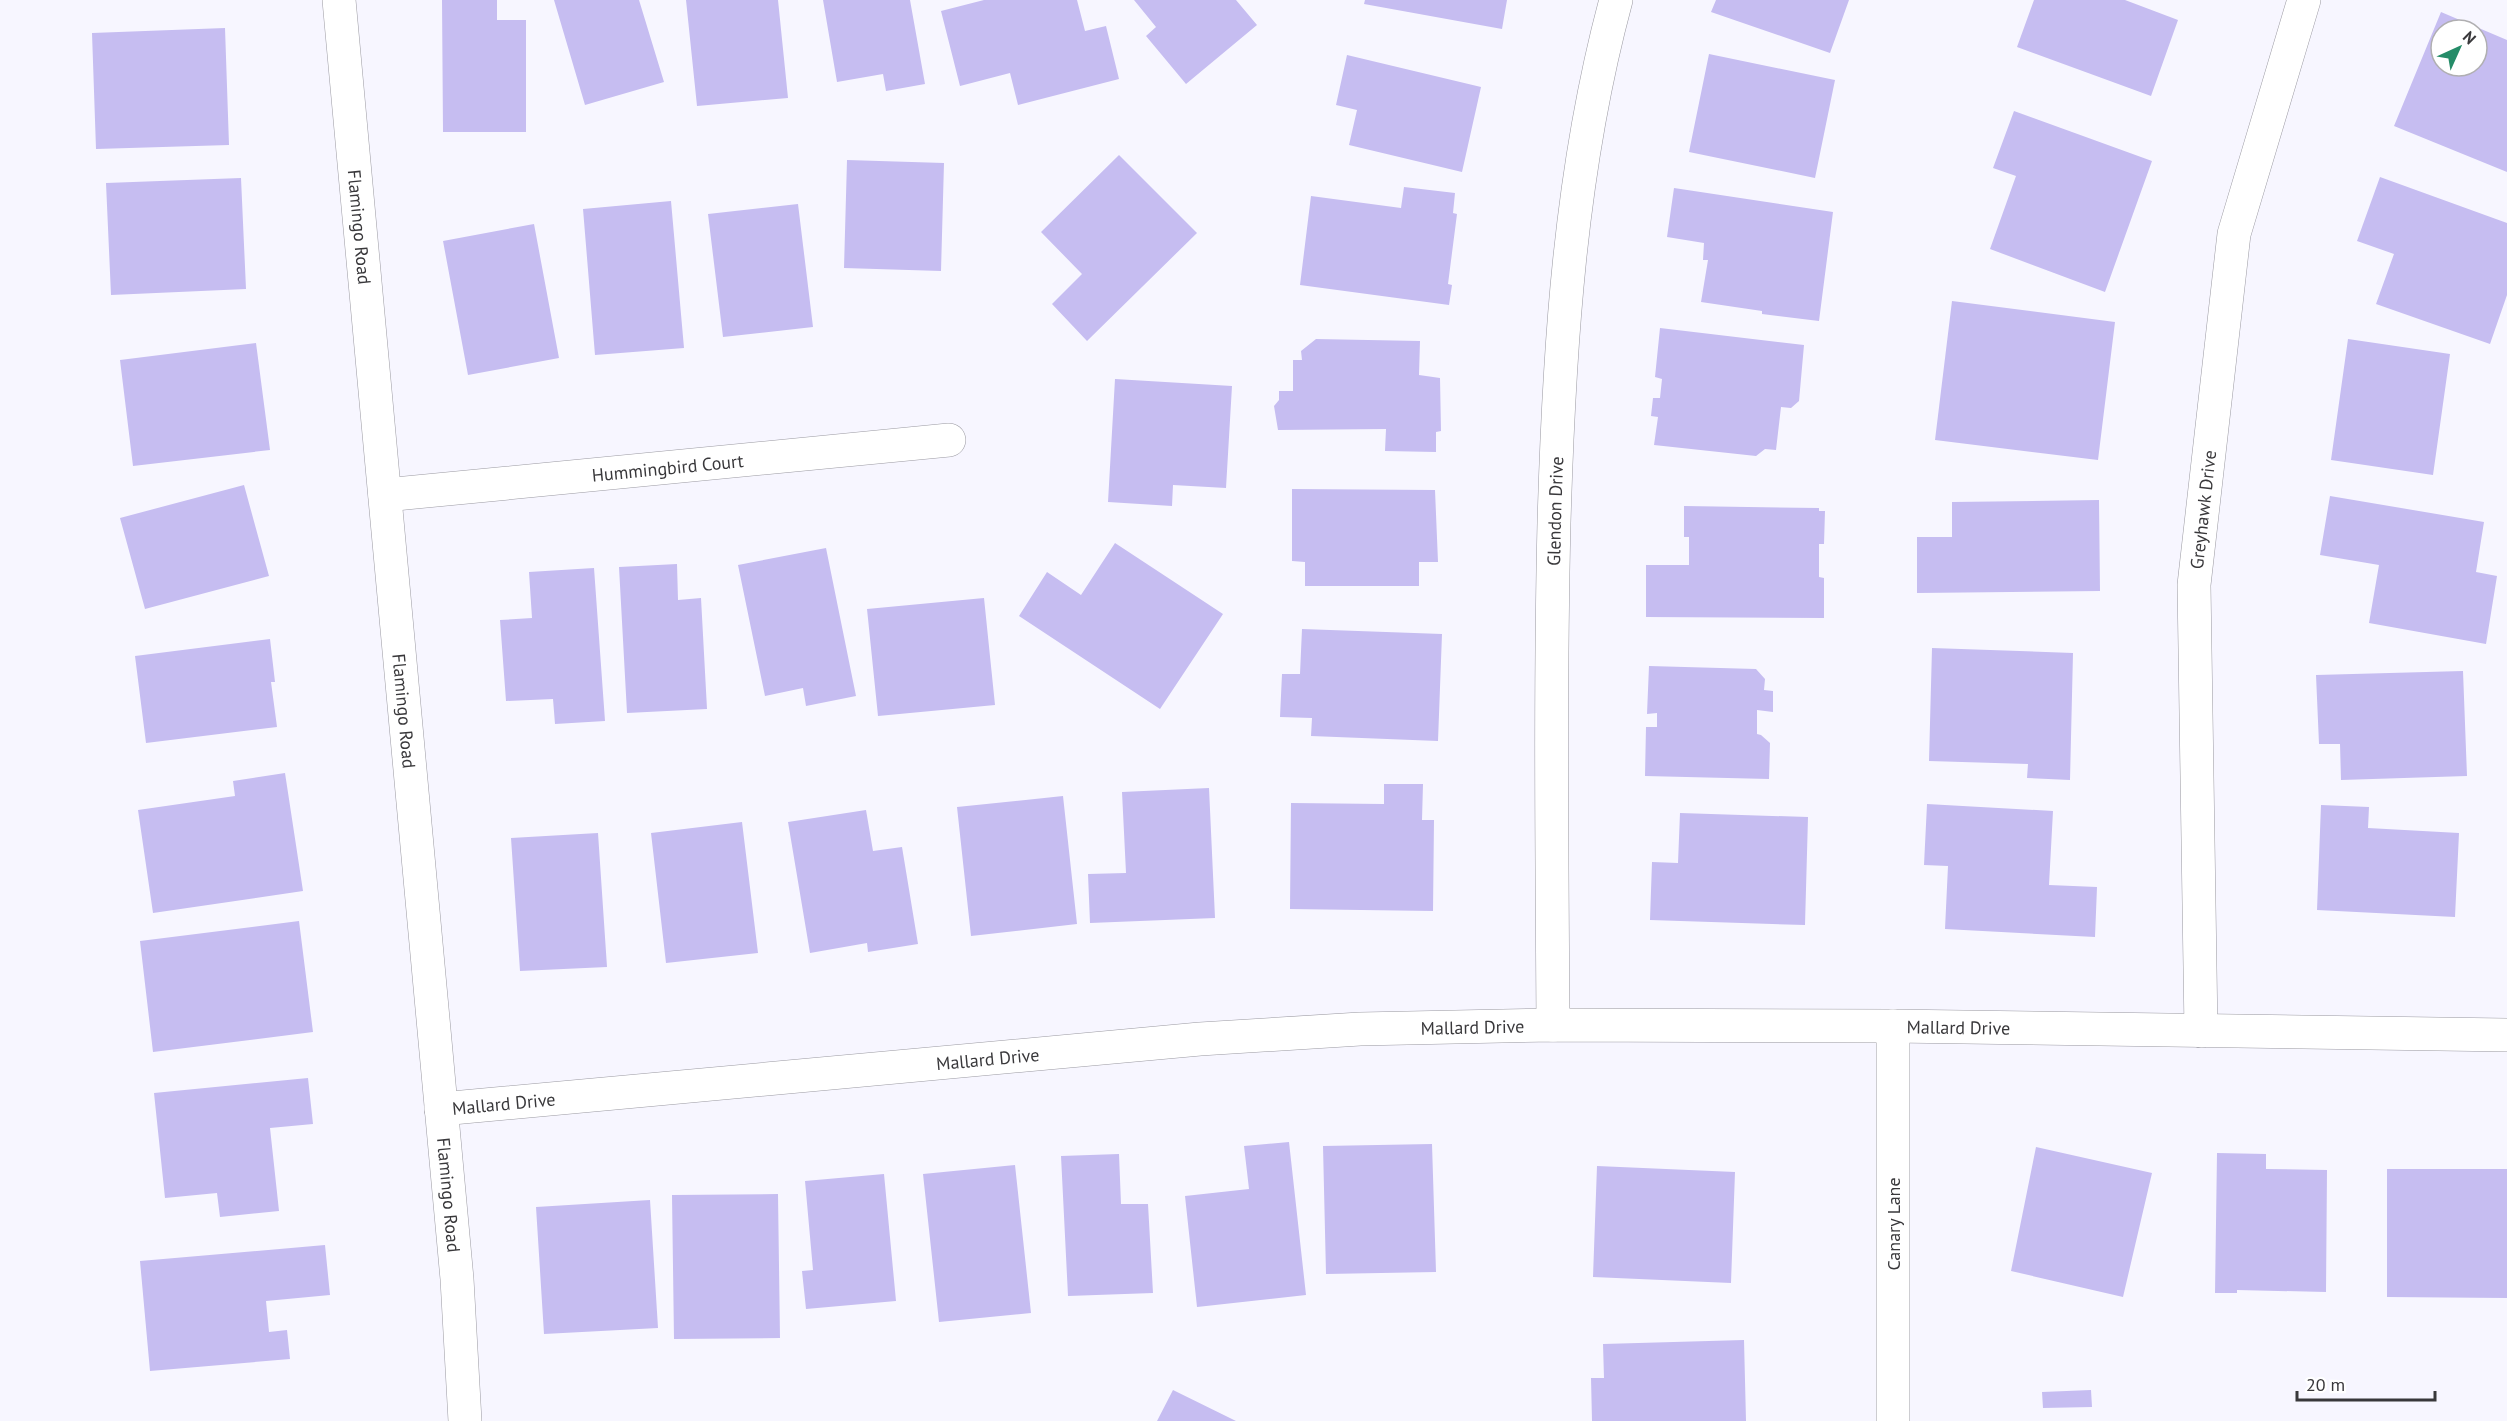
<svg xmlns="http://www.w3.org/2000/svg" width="2507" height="1421" font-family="'PT Sans',sans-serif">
<rect width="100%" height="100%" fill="#f7f6ff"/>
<path fill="#c6bdf1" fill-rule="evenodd" d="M 442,0 L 497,0 L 497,20 L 526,20 L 526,132 L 443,132 Z
M 554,0 L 639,0 L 664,82 L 585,105 Z
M 686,0 L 778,0 L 788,98 L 697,106 Z
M 823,0 L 910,0 L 925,84 L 886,91 L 883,74 L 837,82 Z
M 984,0 L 1077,0 L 1085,31 L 1106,26 L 1119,79 L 1018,105 L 1010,73 L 960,86 L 941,11 Z
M 1134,0 L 1236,0 L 1257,25 L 1186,84 L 1146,36 L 1156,27 Z
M 1365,0 L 1507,0 L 1502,29 L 1364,4 Z
M 1716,0 L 1849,0 L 1830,53 L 1711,12 Z
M 2034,0 L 2125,0 L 2178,20 L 2151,96 L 2017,47 Z
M 2441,12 L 2507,40 L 2507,172 L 2394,126 ZM 2441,30 L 2477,30 L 2477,66 L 2441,66 Z
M 225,28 L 229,145 L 96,149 L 92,33 Z
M 1709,54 L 1835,80 L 1815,178 L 1689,152 Z
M 1347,55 L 1481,87 L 1462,172 L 1349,145 L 1357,110 L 1336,105 Z
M 2014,111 L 2152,161 L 2105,292 L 1990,249 L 2016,176 L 1993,168 Z
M 1119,155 L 1197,233 L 1087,341 L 1052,304 L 1082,274 L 1041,232 Z
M 847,160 L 944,163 L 941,271 L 844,268 Z
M 2380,177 L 2507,223 L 2507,295 L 2490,344 L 2376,304 L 2394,254 L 2357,241 Z
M 241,178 L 246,289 L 111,295 L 106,183 Z
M 1404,187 L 1455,193 L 1453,213 L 1457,214 L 1448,284 L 1452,285 L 1449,305 L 1300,285 L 1311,196 L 1401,208 Z
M 1674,188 L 1833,212 L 1819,321 L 1762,314 L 1762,311 L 1701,302 L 1708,260 L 1703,260 L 1704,243 L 1667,237 Z
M 671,201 L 684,348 L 595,355 L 583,209 Z
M 798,204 L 813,327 L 723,337 L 708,214 Z
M 534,224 L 559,358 L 468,375 L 443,241 Z
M 1952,301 L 2115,322 L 2098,460 L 1935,440 Z
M 1660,328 L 1804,345 L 1799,401 L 1791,408 L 1781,407 L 1776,450 L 1765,449 L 1756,456 L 1654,445 L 1658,417 L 1651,416 L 1653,398 L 1660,398 L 1662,379 L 1655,377 Z
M 1316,339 L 1420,341 L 1419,375 L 1440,378 L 1441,431 L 1436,432 L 1436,452 L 1385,451 L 1386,429 L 1278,430 L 1274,406 L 1279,400 L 1279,391 L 1293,391 L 1293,360 L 1302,360 L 1301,351 Z
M 2348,339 L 2450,354 L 2433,475 L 2331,460 Z
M 256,343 L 270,450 L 133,466 L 120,360 Z
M 1115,379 L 1232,386 L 1226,488 L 1173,485 L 1172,506 L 1108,502 Z
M 244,485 L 269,576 L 145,609 L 120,518 Z
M 1292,489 L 1435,490 L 1438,562 L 1419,562 L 1419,586 L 1305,586 L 1305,562 L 1292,561 Z
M 2330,496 L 2484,522 L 2476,572 L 2497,576 L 2486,644 L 2369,623 L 2379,565 L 2320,555 Z
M 2099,500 L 2100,591 L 1917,593 L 1917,537 L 1952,537 L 1952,502 Z
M 1684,506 L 1819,508 L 1819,511 L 1825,511 L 1824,544 L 1819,544 L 1819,577 L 1824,578 L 1824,618 L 1646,617 L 1646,565 L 1689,565 L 1689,537 L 1684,537 Z
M 1115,543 L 1223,614 L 1160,709 L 1019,616 L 1047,572 L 1081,595 Z
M 826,548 L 856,696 L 806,706 L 803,688 L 765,696 L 738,565 Z
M 677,564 L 678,600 L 701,598 L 707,709 L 627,713 L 619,567 Z
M 594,568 L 605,721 L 555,724 L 553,699 L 506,701 L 500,620 L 532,618 L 529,572 Z
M 984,598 L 995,705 L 878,716 L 867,609 Z
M 1302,629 L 1442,634 L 1438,741 L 1311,736 L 1312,718 L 1280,717 L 1282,674 L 1300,674 Z
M 270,639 L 275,682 L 271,682 L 277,727 L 146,743 L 135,656 Z
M 1932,648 L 2073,653 L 2070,780 L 2027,778 L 2028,764 L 1929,761 Z
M 1649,666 L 1756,669 L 1765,679 L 1764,690 L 1773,691 L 1773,712 L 1757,710 L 1757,734 L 1761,735 L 1770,743 L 1769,779 L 1645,776 L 1646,727 L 1657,727 L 1657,713 L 1647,714 Z
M 2463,671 L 2467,776 L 2341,780 L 2340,744 L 2319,744 L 2316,675 Z
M 285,773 L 303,891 L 153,913 L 138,810 L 235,796 L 233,781 Z
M 1384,784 L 1423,784 L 1422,820 L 1434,820 L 1433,911 L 1290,909 L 1291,803 L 1384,804 Z
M 1209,788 L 1215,918 L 1090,923 L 1088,874 L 1126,873 L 1122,792 Z
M 1063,796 L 1077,924 L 971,936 L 957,807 Z
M 1927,804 L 2053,811 L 2049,885 L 2097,887 L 2095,937 L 1945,929 L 1948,866 L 1924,865 Z
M 2321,805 L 2369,807 L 2368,828 L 2459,833 L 2455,917 L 2317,910 Z
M 866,810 L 873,851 L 902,847 L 918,944 L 868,952 L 867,943 L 810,953 L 788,822 Z
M 1680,813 L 1808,817 L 1805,925 L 1650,920 L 1652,862 L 1678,863 Z
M 742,822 L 758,953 L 666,963 L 651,833 Z
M 598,833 L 607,967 L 520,971 L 511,838 Z
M 299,921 L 313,1032 L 153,1052 L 140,941 Z
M 308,1078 L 313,1124 L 270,1128 L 279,1211 L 220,1217 L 217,1193 L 165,1198 L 154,1093 Z
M 1289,1142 L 1306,1295 L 1197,1307 L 1185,1196 L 1249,1189 L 1244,1146 Z
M 1432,1144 L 1436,1272 L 1326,1274 L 1323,1146 Z
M 2036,1147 L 2152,1173 L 2123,1297 L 2011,1271 Z
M 2217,1153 L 2266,1154 L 2266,1169 L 2327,1170 L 2326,1292 L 2237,1290 L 2237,1293 L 2215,1293 Z
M 1119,1154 L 1121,1204 L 1148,1204 L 1153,1293 L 1068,1296 L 1061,1156 Z
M 1015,1165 L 1031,1313 L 939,1322 L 923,1174 Z
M 1597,1166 L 1735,1172 L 1731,1283 L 1593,1277 Z
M 2387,1169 L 2507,1169 L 2507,1298 L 2387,1297 Z
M 884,1174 L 896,1301 L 806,1309 L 802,1271 L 813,1270 L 805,1181 Z
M 778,1194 L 780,1338 L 674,1339 L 672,1195 Z
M 650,1200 L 658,1328 L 544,1334 L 536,1207 Z
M 325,1245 L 330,1295 L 266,1301 L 269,1332 L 287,1330 L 290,1359 L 150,1371 L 140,1261 Z
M 1744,1340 L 1746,1421 L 1592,1421 L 1591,1378 L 1604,1378 L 1603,1344 Z
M 1173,1390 L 1236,1421 L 1157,1421 Z
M 2091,1390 L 2092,1407 L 2043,1408 L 2042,1392 Z"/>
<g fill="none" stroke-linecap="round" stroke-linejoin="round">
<defs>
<g id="minor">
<path id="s1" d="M 339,0 L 457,1279 L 465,1421"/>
<path id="s2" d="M 385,495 L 949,440"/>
<path id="s3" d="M 1553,1025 C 1552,857 1550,690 1554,523 C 1559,348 1570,170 1616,0"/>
<path d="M 1893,1026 L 1893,1421"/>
<path id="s4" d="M 2201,1031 L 2194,585 L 2234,234 L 2304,0"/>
<path id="s5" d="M 441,1109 L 1200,1039 L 1360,1029 L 1553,1025 L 1893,1026 L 2507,1035"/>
</g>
</defs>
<use href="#minor" stroke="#9b9aa2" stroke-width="34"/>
<use href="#minor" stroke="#fff" stroke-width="33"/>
</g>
<g text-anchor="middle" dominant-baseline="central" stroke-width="4.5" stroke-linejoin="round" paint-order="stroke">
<g font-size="18" fill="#39383b" stroke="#fff">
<text stroke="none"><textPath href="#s1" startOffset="228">Flamingo Road</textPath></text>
<text stroke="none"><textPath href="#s2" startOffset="284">Hummingbird Court</textPath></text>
<text stroke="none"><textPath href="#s3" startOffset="514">Glendon Drive</textPath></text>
<text stroke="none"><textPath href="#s4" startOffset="522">Greyhawk Drive</textPath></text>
<text stroke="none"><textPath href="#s1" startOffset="714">Flamingo Road</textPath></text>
<text stroke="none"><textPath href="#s5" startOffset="1035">Mallard Drive</textPath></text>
<text stroke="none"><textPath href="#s5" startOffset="1521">Mallard Drive</textPath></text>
<text stroke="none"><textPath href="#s5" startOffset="549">Mallard Drive</textPath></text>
<text stroke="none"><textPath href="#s5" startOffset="63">Mallard Drive</textPath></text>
<text stroke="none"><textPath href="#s1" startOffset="1200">Flamingo Road</textPath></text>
<text transform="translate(1893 1224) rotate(-90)">Canary Lane</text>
</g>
</g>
<g transform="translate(2459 48) rotate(45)"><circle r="28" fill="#ffffff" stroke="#b0afb1" stroke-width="1.5"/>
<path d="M0-4.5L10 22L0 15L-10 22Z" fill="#258c68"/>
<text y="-9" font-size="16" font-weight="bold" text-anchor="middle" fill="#39383b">N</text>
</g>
<path d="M2297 1391v9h138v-9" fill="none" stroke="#39383b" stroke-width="3"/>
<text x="2306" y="1391" font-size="18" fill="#39383b" stroke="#ffffff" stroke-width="4.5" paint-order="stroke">20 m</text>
</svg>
